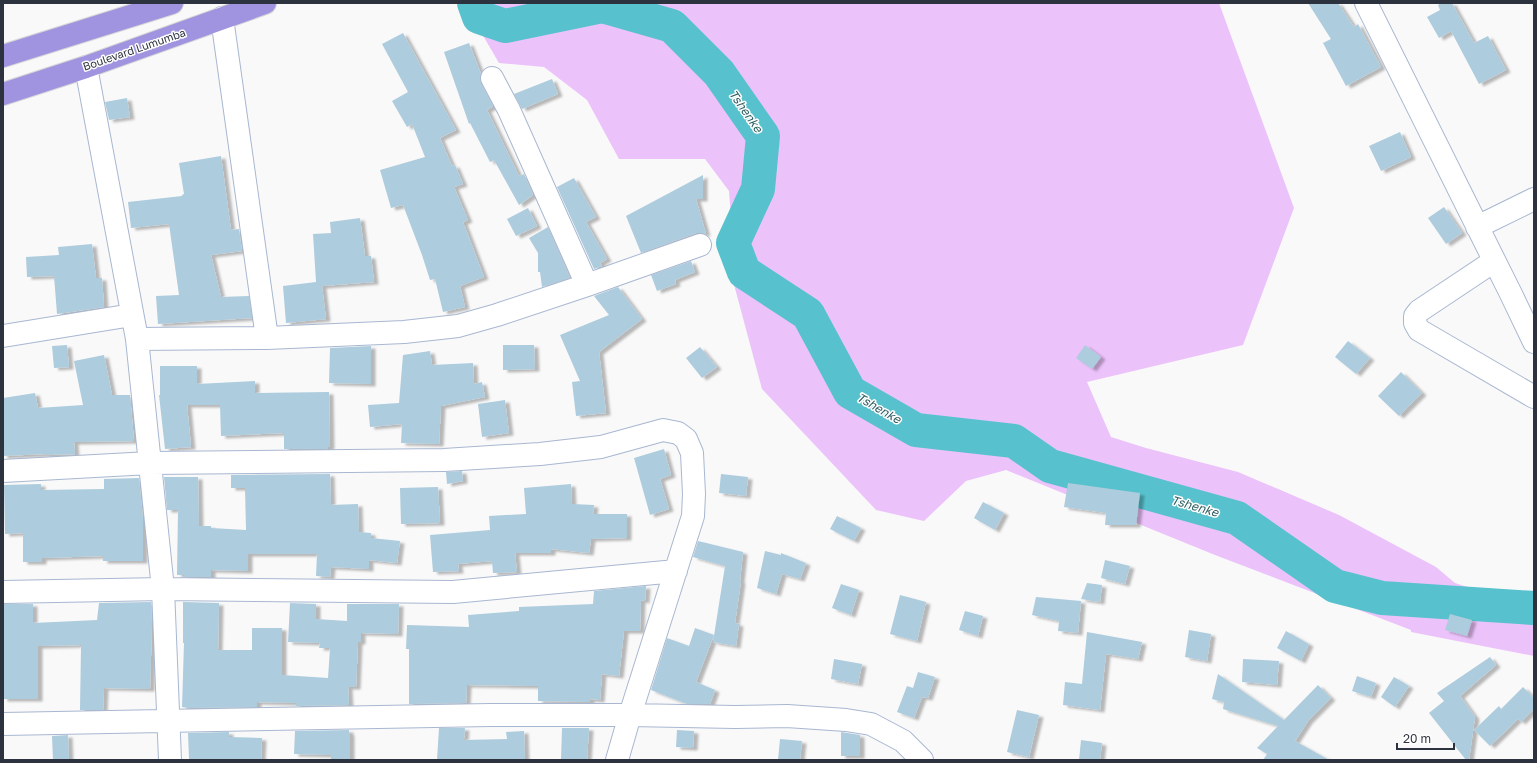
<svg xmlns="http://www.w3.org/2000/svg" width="1537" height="763" font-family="'Golos Text',sans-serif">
<defs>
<filter id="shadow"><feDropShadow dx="4.5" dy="2.5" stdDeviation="1" flood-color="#0004"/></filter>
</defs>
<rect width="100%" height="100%" fill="#f9f9f9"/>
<path fill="#ecc2fa" d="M 464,3 L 1219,3 L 1294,208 L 1243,345 L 1087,382 L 1111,437 L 1146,448 L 1238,472 L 1339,515 L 1436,567 L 1455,583 L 1480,591 L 1534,603 L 1534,656 L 1411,632 L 1411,630 L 1215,555 L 1006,470 L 966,481 L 924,521 L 876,510 L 762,389 L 732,277 L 732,231 L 729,191 L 705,159 L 619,159 L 587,100 L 544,67 L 499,63 Z"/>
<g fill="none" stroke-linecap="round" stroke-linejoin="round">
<path stroke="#57c2cd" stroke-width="34" d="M 474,3 L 479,17 L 505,26 L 602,6 L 672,26 L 719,73 L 763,136 L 758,189 L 733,243 L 744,272 L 808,314 L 850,392 L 916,430 L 1014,441 L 1050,466 L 1237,518 L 1335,586 L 1382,598 L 1534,608"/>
</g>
<path fill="#adccde" filter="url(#shadow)" d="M 1308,3 L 1338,3 L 1354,27 L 1358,24 L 1381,67 L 1346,86 L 1323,43 L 1331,39 Z
M 1441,3 L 1452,3 L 1474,43 L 1488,36 L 1506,70 L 1479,84 L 1451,31 L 1439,38 L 1427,17 L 1440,10 L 1438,5 Z
M 403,33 L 456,130 L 440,138 L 452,166 L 455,165 L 463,184 L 454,187 L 468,220 L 463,222 L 484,277 L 460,286 L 465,307 L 443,312 L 435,279 L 430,280 L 422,255 L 403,205 L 391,208 L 380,170 L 425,157 L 412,124 L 407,127 L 392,101 L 408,92 L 382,44 Z
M 469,43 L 481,74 L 480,78 L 481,84 L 493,106 L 487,110 L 519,176 L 524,174 L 533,195 L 519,205 L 494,160 L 490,162 L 470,123 L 469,124 L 444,52 Z
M 552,79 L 558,94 L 522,109 L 514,94 Z
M 127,98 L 130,117 L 109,120 L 105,102 Z
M 1400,132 L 1411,157 L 1381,171 L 1369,146 Z
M 221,156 L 231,230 L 239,229 L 242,251 L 211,255 L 221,297 L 249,296 L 252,318 L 158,324 L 156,296 L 179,295 L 169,224 L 131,228 L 128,202 L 182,196 L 182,195 L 184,194 L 179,163 Z
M 703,175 L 703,199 L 696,199 L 706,234 L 702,233 L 696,233 L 641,253 L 626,216 Z
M 574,178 L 596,217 L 586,222 L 607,259 L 600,263 L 602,266 L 594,269 L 557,187 Z
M 1444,207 L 1462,233 L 1446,244 L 1428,218 Z
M 528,208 L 537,226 L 516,236 L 507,219 Z
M 360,218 L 365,256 L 371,256 L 374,282 L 322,286 L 326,319 L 286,323 L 283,286 L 316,282 L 313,234 L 331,233 L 330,222 Z
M 548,227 L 570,278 L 542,287 L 540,272 L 538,272 L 538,253 L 529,238 Z
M 92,244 L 96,278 L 102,278 L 104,307 L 57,314 L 54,276 L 27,277 L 26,257 L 59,255 L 58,247 Z
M 691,261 L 695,272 L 675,280 L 676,284 L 657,291 L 651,275 Z
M 618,287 L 642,319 L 599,352 L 606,413 L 576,416 L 572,382 L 580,381 L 560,335 L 609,315 L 594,296 Z
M 1348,341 L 1370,358 L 1356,374 L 1335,357 Z
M 67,345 L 69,367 L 54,368 L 52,346 Z
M 503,345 L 534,345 L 535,369 L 503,370 Z
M 1085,345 L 1101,357 L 1092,369 L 1076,358 Z
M 371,346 L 371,384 L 329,383 L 330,348 Z
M 700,347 L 717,367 L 702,378 L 686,358 Z
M 430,351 L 432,365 L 473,363 L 474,384 L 482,382 L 485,397 L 441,406 L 439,444 L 401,443 L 402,424 L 370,427 L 368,405 L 399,403 L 403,355 Z
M 104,355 L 112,395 L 130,395 L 134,441 L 74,442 L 75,454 L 45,455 L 45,454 L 3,456 L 3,398 L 35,393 L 38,408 L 83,405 L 74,361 Z
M 160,366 L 197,366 L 197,384 L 255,381 L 255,393 L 329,392 L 330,447 L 328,447 L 328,449 L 284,449 L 284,433 L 221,436 L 220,405 L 187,405 L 191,447 L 165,449 L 159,395 L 160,395 Z
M 1401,372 L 1422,393 L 1399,416 L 1378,396 Z
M 505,400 L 509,433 L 482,437 L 478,404 Z
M 664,449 L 671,475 L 660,479 L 669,509 L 650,515 L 634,458 Z
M 462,471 L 463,481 L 447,484 L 446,472 Z
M 330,474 L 331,505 L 358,504 L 359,532 L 371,533 L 371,538 L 400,541 L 397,563 L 369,560 L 369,569 L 331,567 L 330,577 L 316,576 L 317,554 L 248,554 L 248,571 L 211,570 L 211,577 L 184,577 L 184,575 L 177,575 L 178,510 L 167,510 L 164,477 L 198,477 L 199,526 L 211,526 L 211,528 L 246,530 L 245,488 L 231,488 L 231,475 Z
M 721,474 L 748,477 L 746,496 L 719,493 Z
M 139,478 L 143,519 L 143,561 L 103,561 L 103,556 L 42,558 L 42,562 L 23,562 L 23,533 L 5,534 L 4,485 L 41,484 L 41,490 L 104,489 L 104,479 Z
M 1068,483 L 1140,493 L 1136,525 L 1105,525 L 1106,513 L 1064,507 Z
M 571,484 L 572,504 L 594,505 L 593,514 L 627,514 L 627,538 L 591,539 L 589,553 L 551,549 L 551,553 L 515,553 L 517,572 L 493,573 L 492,561 L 458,564 L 459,571 L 433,572 L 430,535 L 490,530 L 489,516 L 526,514 L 524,488 Z
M 438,487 L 440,523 L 401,524 L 400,488 Z
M 983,502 L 1004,513 L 995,530 L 974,518 Z
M 837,516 L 861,528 L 854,541 L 830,529 Z
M 698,541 L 743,552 L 740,581 L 741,581 L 735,623 L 739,624 L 736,646 L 713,642 L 725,566 L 693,557 Z
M 765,551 L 781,555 L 781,553 L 806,563 L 800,579 L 782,574 L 776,594 L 757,588 Z
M 1105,560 L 1130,566 L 1125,584 L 1101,578 Z
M 1087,583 L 1102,585 L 1100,602 L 1081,599 Z
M 841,584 L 859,590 L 851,615 L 832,608 Z
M 646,586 L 645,601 L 641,600 L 640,631 L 624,631 L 619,676 L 602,674 L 600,700 L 590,699 L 590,702 L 538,701 L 538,686 L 467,685 L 466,703 L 409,704 L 409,649 L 406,649 L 407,625 L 469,627 L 468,615 L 519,611 L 519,607 L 593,604 L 594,591 Z
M 900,595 L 926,602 L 917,641 L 890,634 Z
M 1036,597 L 1081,601 L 1078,633 L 1058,631 L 1059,621 L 1032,615 Z
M 151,602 L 152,624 L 150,689 L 104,688 L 103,710 L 80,710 L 81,645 L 38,646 L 38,699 L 3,699 L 3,604 L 33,604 L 33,623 L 97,620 L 99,603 Z
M 183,602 L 219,603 L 218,650 L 252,650 L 252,628 L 282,628 L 282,675 L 328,678 L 330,648 L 319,648 L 320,643 L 288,642 L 290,603 L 316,604 L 316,619 L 347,621 L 347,604 L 399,604 L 398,634 L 361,633 L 361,642 L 358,642 L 356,687 L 348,687 L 349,705 L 296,706 L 296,703 L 257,702 L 257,707 L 188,708 L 182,707 L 184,643 L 183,643 Z
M 965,611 L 983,616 L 978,636 L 959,630 Z
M 1450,614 L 1472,620 L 1467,636 L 1445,630 Z
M 695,628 L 714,635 L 696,682 L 715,690 L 710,704 L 687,704 L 651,690 L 667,638 L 689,646 Z
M 1189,630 L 1211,634 L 1207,661 L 1185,657 Z
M 1286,631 L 1309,644 L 1301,661 L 1277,648 Z
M 1087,632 L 1142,642 L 1138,659 L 1106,654 L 1100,710 L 1063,705 L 1065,682 L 1082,684 Z
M 1490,657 L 1496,665 L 1460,696 L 1475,717 L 1469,760 L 1466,760 L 1429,713 L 1444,701 L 1437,693 Z
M 834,659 L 862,664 L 858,684 L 831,679 Z
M 1243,659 L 1279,661 L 1277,685 L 1242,682 Z
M 918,672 L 935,677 L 928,698 L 922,697 L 914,718 L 897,712 L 907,686 L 913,688 Z
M 1218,674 L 1284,720 L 1318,685 L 1331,698 L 1308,721 L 1295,741 L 1329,760 L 1263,760 L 1267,754 L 1257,748 L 1278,726 L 1223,709 L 1224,702 L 1212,699 Z
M 1357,676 L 1376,683 L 1371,697 L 1352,691 Z
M 1394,677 L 1409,686 L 1395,707 L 1381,697 Z
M 1523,687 L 1534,698 L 1534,709 L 1521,722 L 1518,719 L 1490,746 L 1474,730 L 1499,706 L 1501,709 Z
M 1017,710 L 1039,715 L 1029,757 L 1007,752 Z
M 439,728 L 465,728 L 464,740 L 507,739 L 506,732 L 524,731 L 525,759 L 437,760 Z
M 562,728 L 589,728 L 587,760 L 561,760 Z
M 349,730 L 349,733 L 350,733 L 350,760 L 331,760 L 331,755 L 294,754 L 295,731 Z
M 677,730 L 694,731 L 693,748 L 676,747 Z
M 229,732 L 229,737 L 262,738 L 261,760 L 189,759 L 188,733 Z
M 841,732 L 860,735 L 860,756 L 841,756 Z
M 68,735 L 69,760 L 53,760 L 52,736 Z
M 780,739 L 802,741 L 800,760 L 778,760 Z
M 1081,740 L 1102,743 L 1100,760 L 1079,760 Z"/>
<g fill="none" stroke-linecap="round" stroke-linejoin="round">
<defs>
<path id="minor" d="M 1366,3 L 1510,292 L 1534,342
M 222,18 L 267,338
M 86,67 L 137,339 L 163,589 L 170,760
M 492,78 L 509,110 L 587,285
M 1477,227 L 1534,199
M 1494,261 L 1419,311 L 1415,316 L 1415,323 L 1419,330 L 1534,397
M 3,336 L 132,315
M 137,339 L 267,338 L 404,332 L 458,326 L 497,315 L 587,285 L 700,245
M 3,471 L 150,463 L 444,460 L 540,454 L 601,447 L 663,430 L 678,433 L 686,439 L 692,453 L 694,494 L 693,516 L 630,715 L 617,760
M 3,592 L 163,589 L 453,592 L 676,571
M 3,724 L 490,715 L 630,715 L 735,717 L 787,716 L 846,720 L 871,724 L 903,741 L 922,760"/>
<path id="trunk" d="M 3,56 L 172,3
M 3,94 L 86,67 L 265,3"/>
</defs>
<use href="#minor" stroke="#a8b7d1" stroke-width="24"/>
<use href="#trunk" stroke="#d5d6d8" stroke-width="24"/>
<use href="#minor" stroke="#fff" stroke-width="22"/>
<use href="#trunk" stroke="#a093df" stroke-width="22"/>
</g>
<g text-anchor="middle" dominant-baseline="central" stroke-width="3" stroke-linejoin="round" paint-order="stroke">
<g font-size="11" fill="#2d333e" stroke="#fff">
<text transform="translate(134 49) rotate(-19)">Boulevard Lumumba</text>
</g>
<g font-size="12" font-style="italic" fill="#2e5d62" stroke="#fff">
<text transform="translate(746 111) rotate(55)">Tshenke</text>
<text transform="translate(879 408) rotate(30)">Tshenke</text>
<text transform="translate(1195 506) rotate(16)">Tshenke</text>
</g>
</g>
<rect width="1537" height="763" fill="none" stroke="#2d333e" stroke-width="8"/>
<path d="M1397 743v6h57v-6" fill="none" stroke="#2d333e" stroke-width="2"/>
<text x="1403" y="743" font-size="12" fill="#2d333e" stroke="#ffffff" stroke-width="3" paint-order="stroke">20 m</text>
</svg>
